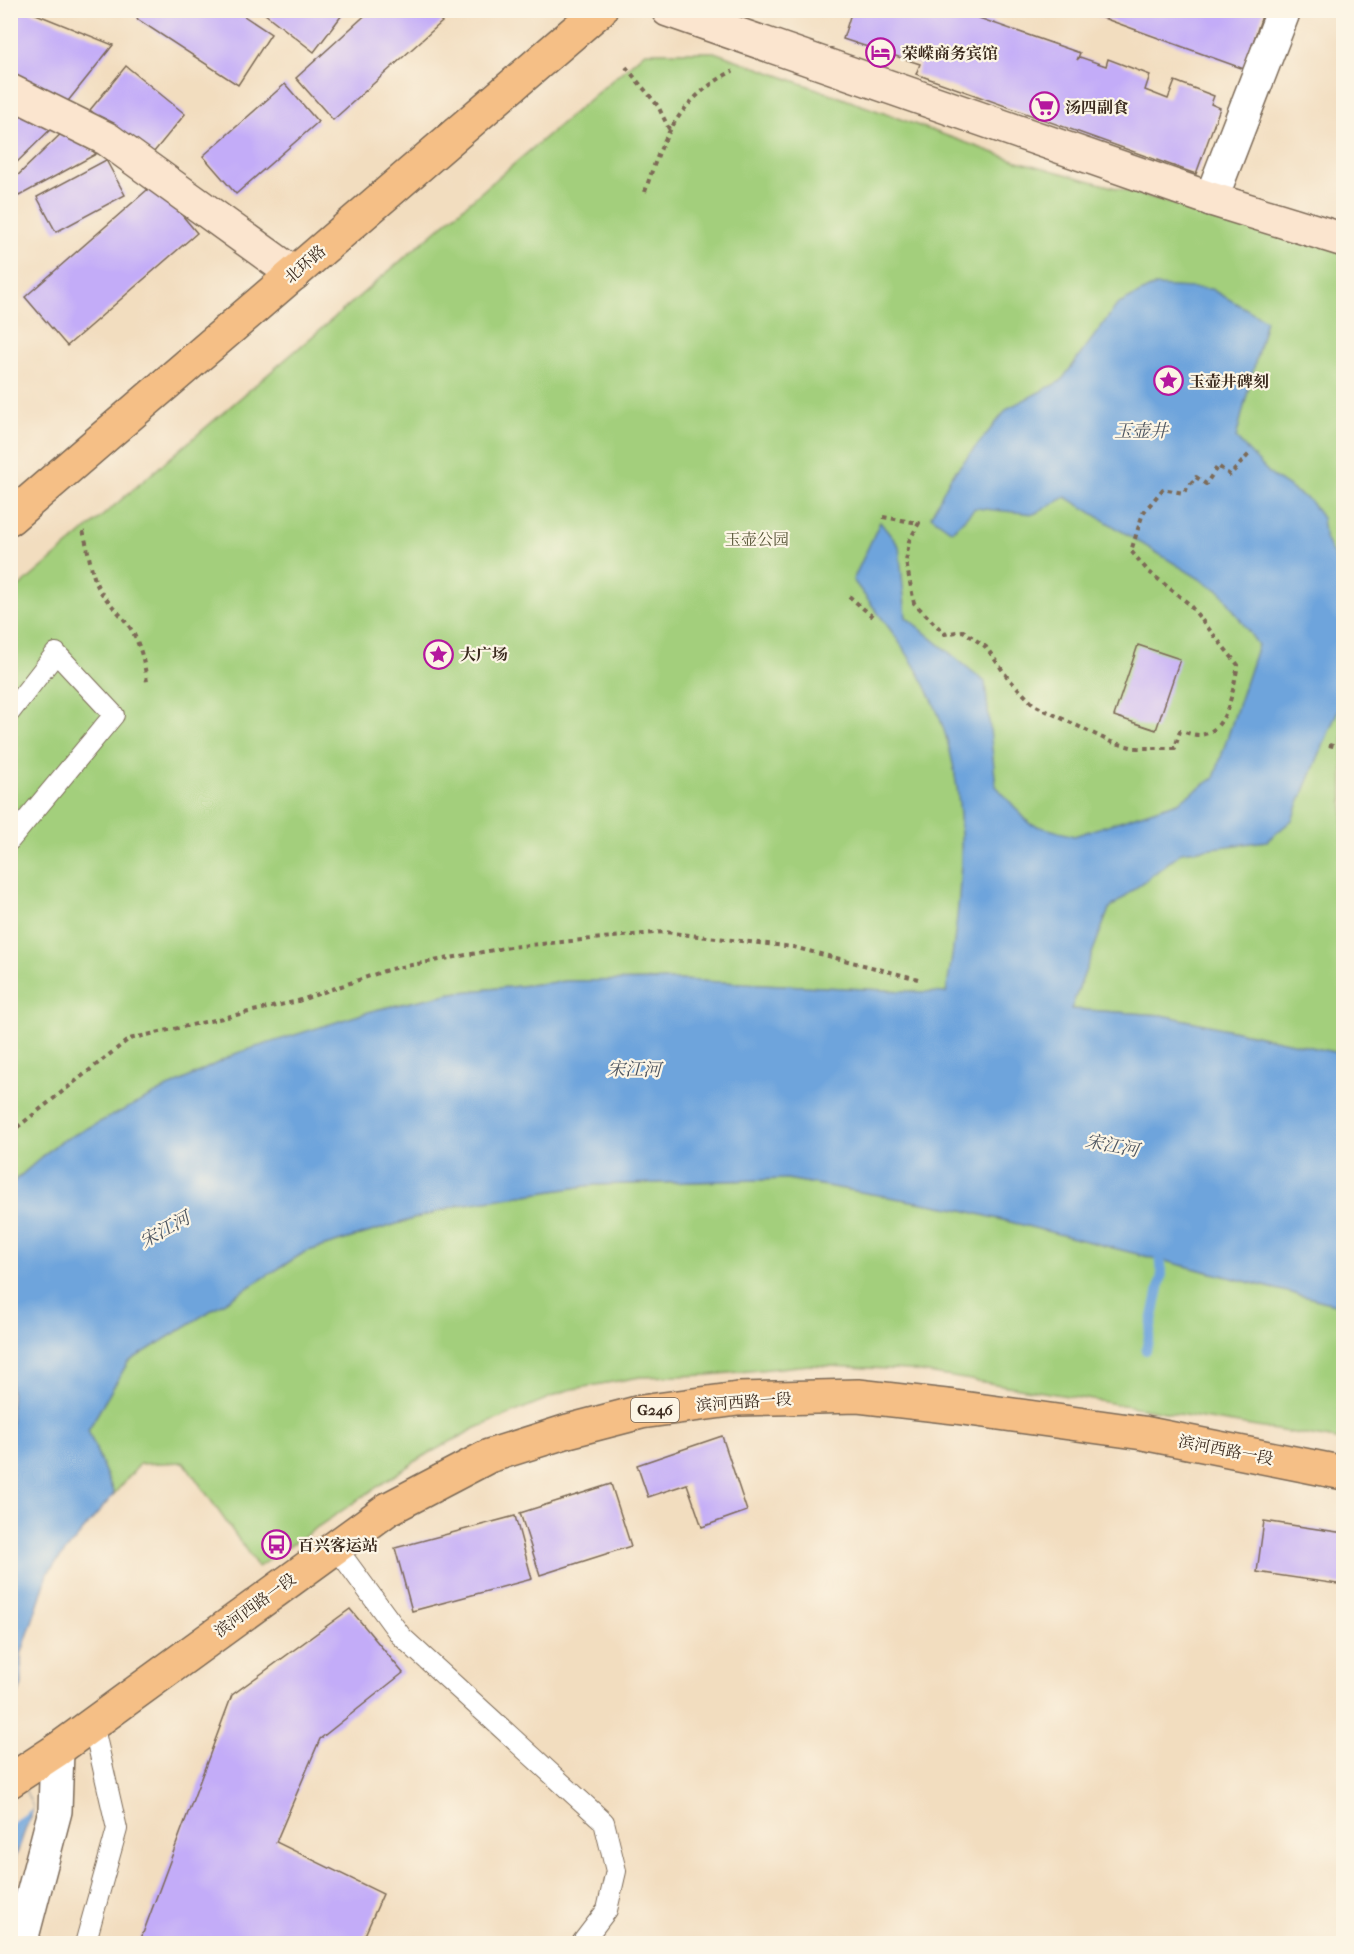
<svg xmlns="http://www.w3.org/2000/svg" width="1354" height="1954" font-family="'IM FELL French Canon','Noto Serif SC',serif">
<rect width="100%" height="100%" fill="#fcf5e5"/>
<filter id="ink" filterUnits="userSpaceOnUse"><feTurbulence type="fractalNoise" baseFrequency=".0167" numOctaves="2"/><feDisplacementMap in="SourceGraphic" scale="12" xChannelSelector="R" yChannelSelector="G"/><feConvolveMatrix kernelMatrix="1 2 1 2 8 2 1 2 1" color-interpolation-filters="sRGB"/></filter>
<filter id="wash" filterUnits="userSpaceOnUse"><feTurbulence type="fractalNoise" baseFrequency=".008" numOctaves="4" result="noise"/><feDisplacementMap in="SourceGraphic" scale="24" xChannelSelector="R" yChannelSelector="G"/><feGaussianBlur stdDeviation="1.35" result="paint"/><feColorMatrix in="noise" values="0 0 0 0 0 0 0 0 0 0 0 0 0 0 0 0 0 1.4 0 .05"/><feComposite in="paint" operator="in"/></filter>
<g filter="url(#wash)">
<rect width="100%" height="100%" fill="#f2ddbf"/>
<path fill="#a3cf7b" stroke="#6f7c4c" stroke-width="1.5" d="M 645,52 L 714,52 L 1014,160 L 1343,250 L 1343,1054 L 1162,1015 L 1071,1009 L 946,993 L 678,980 L 566,981 L 452,993 L 375,1010 L 58,1143 L 11,1184 L 11,594 Z
M 787,1179 L 963,1210 L 1343,1306 L 1343,1441 L 909,1370 L 809,1365 L 709,1375 L 640,1377 L 568,1390 L 474,1429 L 422,1457 L 258,1567 L 184,1462 L 140,1464 L 114,1494 L 88,1430 L 128,1362 L 305,1252 L 459,1205 L 593,1185 Z"/>
<path fill="#6ea4dc" stroke="#54677d" stroke-width="1.5" d="M 1154,286 L 1211,289 L 1266,320 L 1236,438 L 1272,476 L 1310,501 L 1322,518 L 1325,538 L 1343,575 L 1343,698 L 1292,820 L 1267,841 L 1182,852 L 1109,909 L 1071,1009 L 1162,1015 L 1343,1054 L 1343,1306 L 963,1210 L 787,1179 L 593,1185 L 459,1205 L 305,1252 L 128,1362 L 88,1430 L 114,1494 L 49,1571 L 21,1655 L 22,1685 L 11,1710 L 11,1184 L 58,1143 L 237,1053 L 375,1010 L 452,993 L 566,981 L 678,980 L 946,993 C 964,891 975,780 925,685 C 906,647 878,614 853,580 L 880,522 L 899,546 L 906,617 L 985,682 L 996,786 L 1030,824 L 1074,836 L 1178,802 L 1214,778 L 1258,645 L 1221,592 L 1066,497 L 1034,514 L 975,508 L 952,531 L 931,516 L 950,478 L 1008,408 L 1061,381 L 1117,305 Z
M 10,1757 L 33,1808 L 11,1870 L 10,1870 Z"/>
<path fill="#f2ddbf" d="M 10,1757 L 33,1808 L 10,1825 Z"/>
<g fill="none" stroke-linecap="round" stroke-linejoin="round">
<path stroke="#6ea4dc" stroke-width="10" d="M 1146,1350 L 1162,1274 L 1159,1244"/>
</g>
<g id="blocks">
<path fill="#c3acf8" d="M 15,10 L 26,10 L 113,45 L 64,106 L 10,85 L 10,21 Z
M 142,10 L 235,10 L 271,34 L 238,85 L 137,19 Z
M 260,10 L 336,10 L 342,15 L 314,52 Z
M 371,10 L 431,10 L 442,22 L 333,120 L 296,78 Z
M 852,10 L 956,10 L 1080,53 L 1077,60 L 1080,57 L 1106,66 L 1108,59 L 1150,75 L 1145,90 L 1168,99 L 1175,81 L 1214,96 L 1211,104 L 1220,108 L 1196,174 L 916,74 L 920,64 L 843,39 Z
M 1081,10 L 1264,10 L 1244,69 Z
M 126,66 L 185,114 L 149,158 L 90,110 Z
M 285,84 L 318,122 L 236,194 L 203,156 Z
M 10,103 L 55,125 L 10,169 Z
M 69,126 L 96,154 L 19,196 L 11,182 Z
M 106,160 L 125,195 L 56,232 L 37,197 Z
M 155,183 L 197,233 L 67,346 L 25,297 Z
M 1138,645 L 1180,659 L 1156,730 L 1114,716 Z
M 722,1436 L 747,1511 L 702,1527 L 687,1484 L 648,1497 L 637,1465 Z
M 611,1484 L 631,1546 L 540,1575 L 520,1513 Z
M 515,1516 L 532,1579 L 412,1611 L 395,1548 Z
M 1264,1521 L 1344,1533 L 1344,1585 L 1257,1572 Z
M 350,1609 L 403,1673 L 320,1739 L 276,1842 L 383,1894 L 361,1944 L 139,1944 L 232,1695 Z"/>
</g>
</g>
<g filter="url(#ink)">
<use href="#blocks" fill-opacity="0" stroke="#7b6956" stroke-width="1.5"/>
<g fill="none" stroke-linecap="round" stroke-linejoin="round">
<defs>
<path id="lane" d="M 10,712 L 56,653 L 114,715 L 10,840
M 335,1546 L 401,1636 L 604,1822 L 616,1871 L 607,1910 L 581,1944
M 85,1944 L 117,1829 L 93,1724"/>
<path id="street" d="M 1211,199 L 1284,10
M 20,1944 L 55,1811 L 57,1750"/>
<path id="secondary" d="M 668,10 L 1211,199 L 1344,240
M 10,91 L 107,139 L 294,274"/>
<path id="primary" d="M 10,518 L 600,10"/>
<path id="highway" d="M 10,1781 L 57,1750 L 388,1509 L 489,1456 L 568,1431 L 641,1412 L 738,1399 L 858,1396 L 955,1407 L 1143,1433 L 1344,1473"/>
</defs>
<use href="#lane" stroke="#7b6956" stroke-width="22"/>
<use href="#street" stroke="#7b6956" stroke-width="36"/>
<use href="#secondary" stroke="#7b6956" stroke-width="36"/>
<use href="#primary" stroke="#7b6956" stroke-width="36"/>
<use href="#highway" stroke="#7b6956" stroke-width="36"/>
<path stroke="#7b6956" stroke-width="4" stroke-dasharray="4.5 4.5" stroke-linecap="butt" d="M 626,67 L 658,106 L 669,129
M 645,192 C 662,138 680,98 733,71
M 883,517 L 919,523 L 909,541 L 906,562 L 914,603 L 945,634 L 963,631 L 986,647 L 1008,678 L 1034,705 L 1111,742 L 1135,748 L 1175,748 L 1180,731 C 1185,732 1193,735 1199,735 C 1229,733 1233,687 1238,665 L 1188,603 L 1148,571 L 1131,551 L 1143,513 L 1163,489 L 1183,493 L 1196,477 L 1206,484 L 1218,466 L 1230,475 L 1250,453
M 83,531 C 88,547 91,575 99,589 C 107,602 117,610 126,622 C 139,638 145,663 147,683
M 849,596 L 874,618
M 1329,745 L 1344,749
M 10,1133 L 129,1039 L 298,1001 L 390,969 L 510,947 L 664,932 L 793,947 L 918,979"/>
<use href="#lane" stroke="#fff" stroke-width="20"/>
<use href="#street" stroke="#fff" stroke-width="33"/>
<use href="#secondary" stroke="#fbe5cf" stroke-width="33"/>
<use href="#primary" stroke="#f5bf86" stroke-width="33"/>
<use href="#highway" stroke="#f5bf86" stroke-width="33"/>
</g>
</g>
<defs>
<symbol id="hotel-ring" viewBox="-11 -11 22 22"><circle r="9.5" fill="#fcf5e5" stroke="#b5179e" stroke-width="1.5"/><path d="M-6-4.5h1.5V1H6V5H4.5V3h-9V5H-6ZM-4 0a1.8 1.8 0 1 1 3.6 0ZM.5 0V-2.5h3Q6-2.5 6 0Z" fill="#b5179e"/></symbol>
<symbol id="supermarket-ring" viewBox="-11 -11 22 22"><circle r="9.5" fill="#fcf5e5" stroke="#b5179e" stroke-width="1.5"/><path d="M-6-5.5h2.5l.6 2H6L4.5 2H-2.5L-4.4-4H-6ZM-1.5 3.2a1.3 1.3 0 1 0 .1 0ZM3 3.2a1.3 1.3 0 1 0 .1 0Z" fill="#b5179e"/></symbol>
<symbol id="sight-ring" viewBox="-11 -11 22 22"><circle r="9.5" fill="#fcf5e5" stroke="#b5179e" stroke-width="1.5"/><path d="M0-6L1.8-2.2L6-1.7L2.9 1.2L3.7 5.4L0 3.3L-3.7 5.4L-2.9 1.2L-6-1.7L-1.8-2.2Z" fill="#b5179e"/></symbol>
<symbol id="bus-ring" viewBox="-11 -11 22 22"><circle r="9.5" fill="#fcf5e5" stroke="#b5179e" stroke-width="1.5"/><path d="M-5-6H5V4H4V6H2V4H-2V6H-4V4H-5ZM-3.5-4V0h7V-4ZM-3.5 1.2v1.5H-2V1.2ZM2 1.2v1.5H3.5V1.2Z" fill="#b5179e"/></symbol>
</defs>
<g fill-rule="evenodd">
<use href="#hotel-ring" x="864" y="36" width="33" height="33"/>
<use href="#supermarket-ring" x="1028" y="90" width="33" height="33"/>
<use href="#sight-ring" x="1152" y="364" width="33" height="33"/>
<use href="#sight-ring" x="422" y="638" width="33" height="33"/>
<use href="#bus-ring" x="260" y="1528" width="33" height="33"/>
</g>
<g text-anchor="middle" dominant-baseline="central" stroke-width="4.5" stroke-linejoin="round" paint-order="stroke">
<rect fill="#fcf5e5" stroke="#75675a" stroke-width="1.5" x="631" y="1398" width="48" height="24" rx="4.5"/>
<g font-size="15" font-weight="bold" fill="#3b2a1e">
<text x="655" y="1410">G246</text>
</g>
<g font-size="16" font-weight="bold" fill="#3b2a1e" stroke="#fcf5e5" text-anchor="start">
<text x="902" y="53">荣嵘商务宾馆</text>
<text x="1065" y="107">汤四副食</text>
<text x="1189" y="381">玉壶井碑刻</text>
<text x="460" y="654">大广场</text>
<text x="298" y="1545">百兴客运站</text>
</g>
<g font-size="16" fill="#3b2a1e" stroke="#fcf5e5">
<text transform="translate(305 264) rotate(-41)">北环路</text>
<text transform="translate(744 1402) rotate(-4)">滨河西路一段</text>
<text transform="translate(1226 1450) rotate(11)">滨河西路一段</text>
<text transform="translate(255 1605) rotate(-36)">滨河西路一段</text>
</g>
<g font-size="16" fill="#555335" stroke="#fcf5e5">
<text x="757" y="539">玉壶公园</text>
</g>
<g font-size="18" font-style="italic" fill="#4d5560" stroke="#fcf5e5">
<text x="1141" y="431">玉壶井</text>
<text transform="translate(634 1070) rotate(1)">宋江河</text>
<text transform="translate(1112 1146) rotate(11)">宋江河</text>
<text transform="translate(165 1230) rotate(-29)">宋江河</text>
</g>
</g>
<rect width="1354" height="1954" fill="none" stroke="#fcf5e5" stroke-width="36"/>
</svg>
